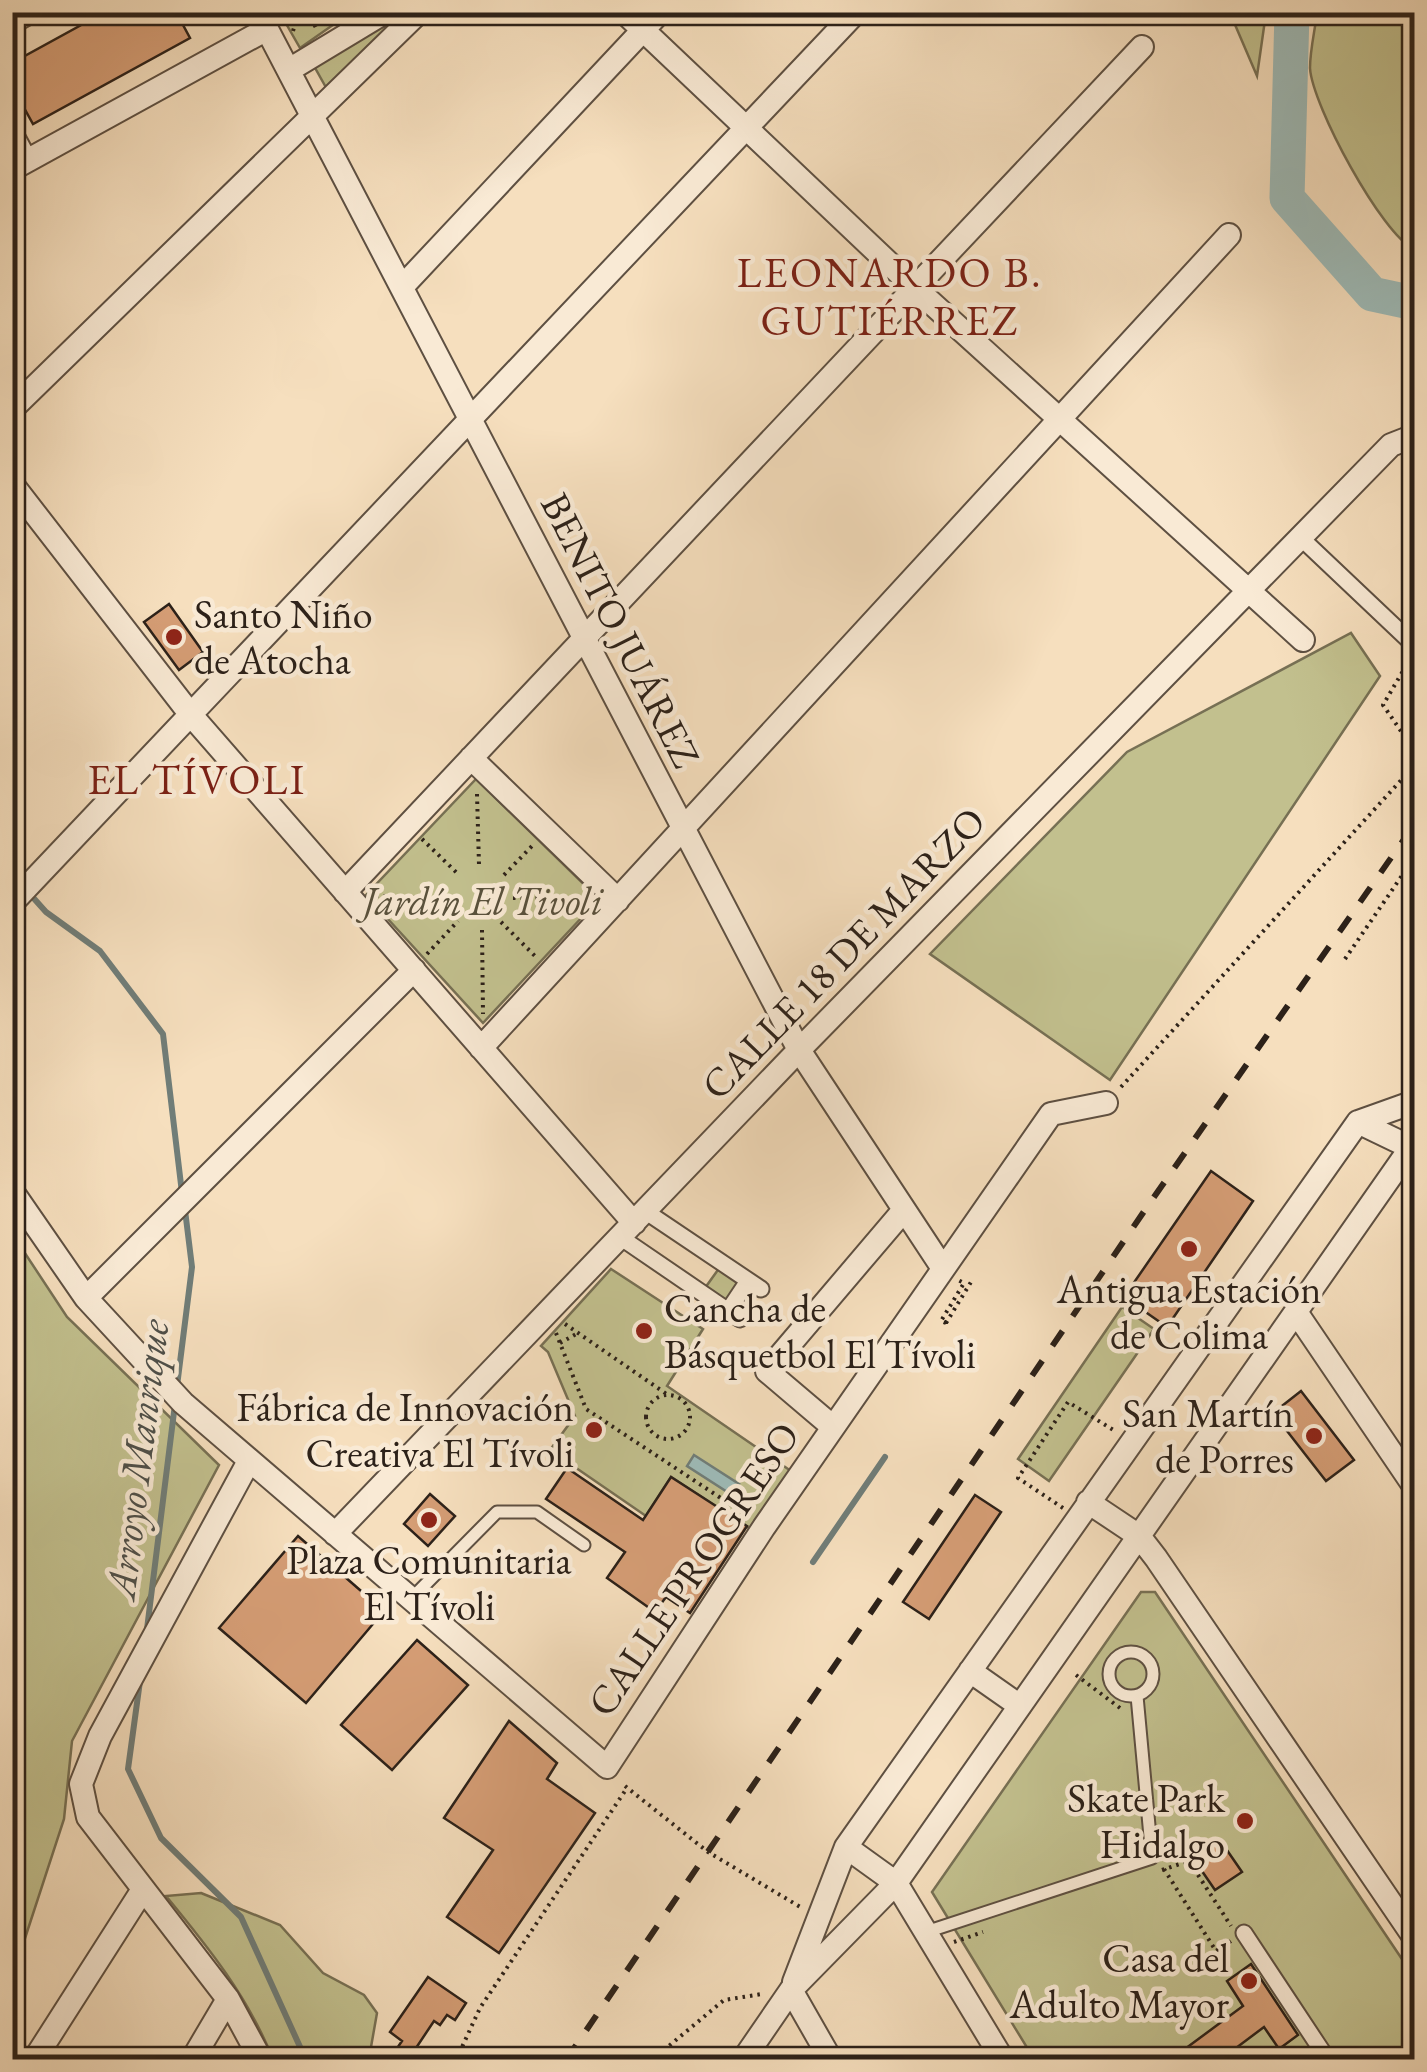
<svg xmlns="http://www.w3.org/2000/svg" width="1427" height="2072" font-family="'EB Garamond',serif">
<rect width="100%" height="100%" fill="#f6dfbe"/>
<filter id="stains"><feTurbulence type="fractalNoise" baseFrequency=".002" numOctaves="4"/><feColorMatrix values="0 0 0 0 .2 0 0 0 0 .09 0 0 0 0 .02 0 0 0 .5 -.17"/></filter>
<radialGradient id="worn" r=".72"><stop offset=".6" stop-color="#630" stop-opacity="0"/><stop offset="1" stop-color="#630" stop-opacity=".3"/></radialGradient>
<path fill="#c2c08e" stroke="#777054" stroke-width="2.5" d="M 280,13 L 350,13 L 300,48 Z
M 401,13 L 410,13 L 328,91 L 314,66 Z
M 1230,13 L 1266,13 L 1257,76 Z
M 1317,13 L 1414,13 L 1414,249 C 1382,235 1312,105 1310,68 C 1310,50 1315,30 1317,13 Z
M 1351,633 L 1380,676 L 1110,1080 L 930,954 L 1127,752 Z
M 476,779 L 599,899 L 483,1023 L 366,895 Z
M 13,1235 L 67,1317 L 219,1465 L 72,1741 L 64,1819 L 13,1975 Z
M 720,1267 L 741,1282 L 727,1303 L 705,1288 Z
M 611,1269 L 703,1329 L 667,1386 L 791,1471 L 752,1530 L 671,1477 L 646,1516 L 550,1450 L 575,1416 L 548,1352 L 541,1346 Z
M 1122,1307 L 1154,1329 L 1049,1481 L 1018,1459 Z
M 1141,1592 L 1155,1592 L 1414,1977 L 1414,2059 L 1034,2059 L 932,1892 Z
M 201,1893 L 280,1925 L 323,1973 L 364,1995 L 377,2013 L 371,2047 L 375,2059 L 273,2059 C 248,1997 209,1948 166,1896 Z"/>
<path fill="#9ebbb8" stroke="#707d78" stroke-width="2.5" d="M 694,1455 L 739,1484 L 732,1495 L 687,1466 Z"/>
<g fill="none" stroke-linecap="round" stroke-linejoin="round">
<path stroke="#707d78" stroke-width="6" d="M 12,874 L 46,912 L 100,951 L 163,1034 L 182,1193
M 177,1386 L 192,1267 L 185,1210
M 813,1562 L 885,1457
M 147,1629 L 175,1404
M 140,1681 L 128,1769 L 161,1838 L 241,1917 L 306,2060"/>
<path stroke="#9ebbb8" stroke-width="35" d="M 1292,12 L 1287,198 L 1372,294 L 1414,303"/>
</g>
<path fill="#d59d75" stroke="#2c2119" stroke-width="2.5" d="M 105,12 L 176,12 L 190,38 L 33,124 L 12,86 L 12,63 Z
M 169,604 L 203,652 L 179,670 L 144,622 Z
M 1211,1171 L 1253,1201 L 1167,1327 L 1124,1297 Z
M 1301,1391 L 1354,1460 L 1326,1481 L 1273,1413 Z
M 567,1468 L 643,1520 L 671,1477 L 747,1526 L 690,1613 L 666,1597 L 655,1612 L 607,1578 L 625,1552 L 546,1499 Z
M 430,1494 L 455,1516 L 428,1546 L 404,1524 Z
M 975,1495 L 1001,1512 L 929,1619 L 903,1602 Z
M 298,1536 L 384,1611 L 306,1703 L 219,1628 Z
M 417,1640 L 468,1685 L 392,1770 L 341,1725 Z
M 509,1721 L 557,1763 L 547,1779 L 595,1813 L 499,1953 L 447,1917 L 493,1850 L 444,1818 Z
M 1220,1840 L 1242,1872 L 1215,1890 L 1193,1858 Z
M 1251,1964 L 1298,2035 L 1279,2049 L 1264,2027 L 1220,2060 L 1170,2060 L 1243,2006 L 1227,1981 Z
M 428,1977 L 466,2003 L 455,2020 L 447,2015 L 440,2025 L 434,2021 L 408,2060 L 389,2060 L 402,2041 L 390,2032 Z"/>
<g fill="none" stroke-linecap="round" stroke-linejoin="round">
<defs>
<path id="service" d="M 410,1600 L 497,1512 L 537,1512 L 584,1545
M1109 1674a22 22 0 1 1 44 0a22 22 0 1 1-44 0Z
M 926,1932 L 1152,1858 L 1137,1696"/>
<path id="pedestrian" d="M 1301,538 L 1414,645
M 645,1211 L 761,1289
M 620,1237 L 740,1319
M 728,1311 L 748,1281
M 1244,1933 L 1328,2060"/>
<path id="minor" d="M 258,12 L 799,1050 L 942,1267
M 624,12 L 915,288 L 1303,640
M 12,22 L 30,12
M 289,70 L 385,12
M 12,135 L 26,161
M 12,169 L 267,29
M 402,287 L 660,12
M 12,409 L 419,12
M 12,484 L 191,715 L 634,1223
M 471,758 L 618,900
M 345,892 L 1142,47
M 12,903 L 856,12
M 481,1048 L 1229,235
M 1358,1122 L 1414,1149
M 12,1191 L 86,1298 L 183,1403 L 607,1767 L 764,1527 L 1051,1114 L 1106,1103
M 86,1298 L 414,970
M 1296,1312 L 1414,1486
M 833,1427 L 767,1371 L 904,1210
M 249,1461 L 100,1736 L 81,1784 L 88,1817 L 228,1999 L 261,2060
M 1088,1502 L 1139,1536 L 1156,1558 L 1414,1937
M 335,1534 L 799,1050 L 1391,445 L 1414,436
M 970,1671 L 1020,1706
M 846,1847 L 896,1883 L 1003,2060
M 794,1982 L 846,1847 L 1358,1122 L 1414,1102
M 791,1990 L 831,2060
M 34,2060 L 142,1891
M 192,2060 L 228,1999
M 743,2060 L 791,1990 L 896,1883 L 1414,1143"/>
</defs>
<use href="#service" stroke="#5e5042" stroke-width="15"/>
<use href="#pedestrian" stroke="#5e5042" stroke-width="19"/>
<use href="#minor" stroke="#5e5042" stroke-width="26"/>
<path stroke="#2c2119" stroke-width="4" stroke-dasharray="2.5 5" stroke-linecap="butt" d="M 303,17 L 312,20 L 317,30
M 293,31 L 296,21 L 303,17 L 301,12
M 1410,659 L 1383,705 L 1414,750
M 477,794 L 479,865
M 422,839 L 458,874
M 504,875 L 532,846
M 376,896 L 448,899
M 513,898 L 585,899
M 501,922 L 537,958
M 482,930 L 483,1014
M 427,954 L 458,921
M 1345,959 L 1414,858
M 1121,1087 L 1414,766
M 946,1323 L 941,1321 L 964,1283 L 958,1280
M 946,1323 L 971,1282
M 565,1324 L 668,1395
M 556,1333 L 586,1409 L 748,1516
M 560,1343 L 578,1333
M646 1417a22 22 0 1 1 44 0a22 22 0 1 1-44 0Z
M 1063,1508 L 1018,1478 L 1068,1402 L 1115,1431
M 1076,1675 L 1124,1711
M 625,1786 L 708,1852 L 802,1908
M 1164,1869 L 1216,1951 L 1231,1941
M 1162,1870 L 1189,1861 L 1231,1926
M 954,1942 L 983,1932
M 456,2060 L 480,2008 L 627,1788
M 652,2060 L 724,2000 L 762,1994"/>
<use href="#service" stroke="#f9ead5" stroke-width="11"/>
<use href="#pedestrian" stroke="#f9ead5" stroke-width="15"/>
<use href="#minor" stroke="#f9ead5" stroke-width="22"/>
<path stroke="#2c2119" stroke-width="6" stroke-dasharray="18 18" stroke-linecap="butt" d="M 566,2060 L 1147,1207 L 1414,825"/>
</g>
<g fill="#8f2418" stroke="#f9ead5" stroke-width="4">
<circle cx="174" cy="637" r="10"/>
<circle cx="1189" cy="1249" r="10"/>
<circle cx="644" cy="1331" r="10"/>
<circle cx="594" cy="1430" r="10"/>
<circle cx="1314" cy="1436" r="10"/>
<circle cx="429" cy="1520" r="10"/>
<circle cx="1245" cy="1821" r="10"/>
<circle cx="1249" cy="1981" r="10"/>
</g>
<g text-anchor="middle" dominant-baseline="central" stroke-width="9" stroke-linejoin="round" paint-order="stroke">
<g font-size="40" fill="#2c2119" stroke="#f9ead5" text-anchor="end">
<text x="194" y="614" text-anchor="start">Santo Niño<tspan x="194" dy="46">de Atocha</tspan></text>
<text x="1189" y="1289" text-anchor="middle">Antigua Estación<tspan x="1189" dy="46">de Colima</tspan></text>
<text x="664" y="1308" text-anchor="start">Cancha de<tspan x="664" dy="46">Básquetbol El Tívoli</tspan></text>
<text x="574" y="1407">Fábrica de Innovación<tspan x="574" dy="46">Creativa El Tívoli</tspan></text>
<text x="1294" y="1413">San Martín<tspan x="1294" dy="46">de Porres</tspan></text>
<text x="429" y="1560" text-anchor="middle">Plaza Comunitaria<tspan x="429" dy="46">El Tívoli</tspan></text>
<text x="1225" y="1798">Skate Park<tspan x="1225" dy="46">Hidalgo</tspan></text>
<text x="1229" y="1958">Casa del<tspan x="1229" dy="46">Adulto Mayor</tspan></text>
</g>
<g font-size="40" fill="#2c2119" stroke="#f9ead5">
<text transform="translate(621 630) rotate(63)">BENITO JUÁREZ</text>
<text transform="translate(843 953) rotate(-46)">CALLE 18 DE MARZO</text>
<text transform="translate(693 1569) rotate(-56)">CALLE PROGRESO</text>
</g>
<g font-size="40" font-style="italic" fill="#59513c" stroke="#f9ead5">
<text x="483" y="901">Jardín El Tivoli</text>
</g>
<g font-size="42" letter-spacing="2.5" fill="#7a1f14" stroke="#f9ead5">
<text x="890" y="272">LEONARDO B.<tspan x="890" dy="48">GUTIÉRREZ</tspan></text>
<text x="197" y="779">EL TÍVOLI</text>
</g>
<g font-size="42" font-style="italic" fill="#4e4f49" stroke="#f9ead5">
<text transform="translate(137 1459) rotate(-83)">Arroyo Manrique</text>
</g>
</g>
<rect width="1427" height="2072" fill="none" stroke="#f6dfbe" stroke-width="50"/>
<rect x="15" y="15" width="1397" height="2042" fill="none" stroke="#2c2119" stroke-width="5"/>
<rect x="25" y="25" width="1377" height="2022" fill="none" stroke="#2c2119" stroke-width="2.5"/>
<rect width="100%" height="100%" filter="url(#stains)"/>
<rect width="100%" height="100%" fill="url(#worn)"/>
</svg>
